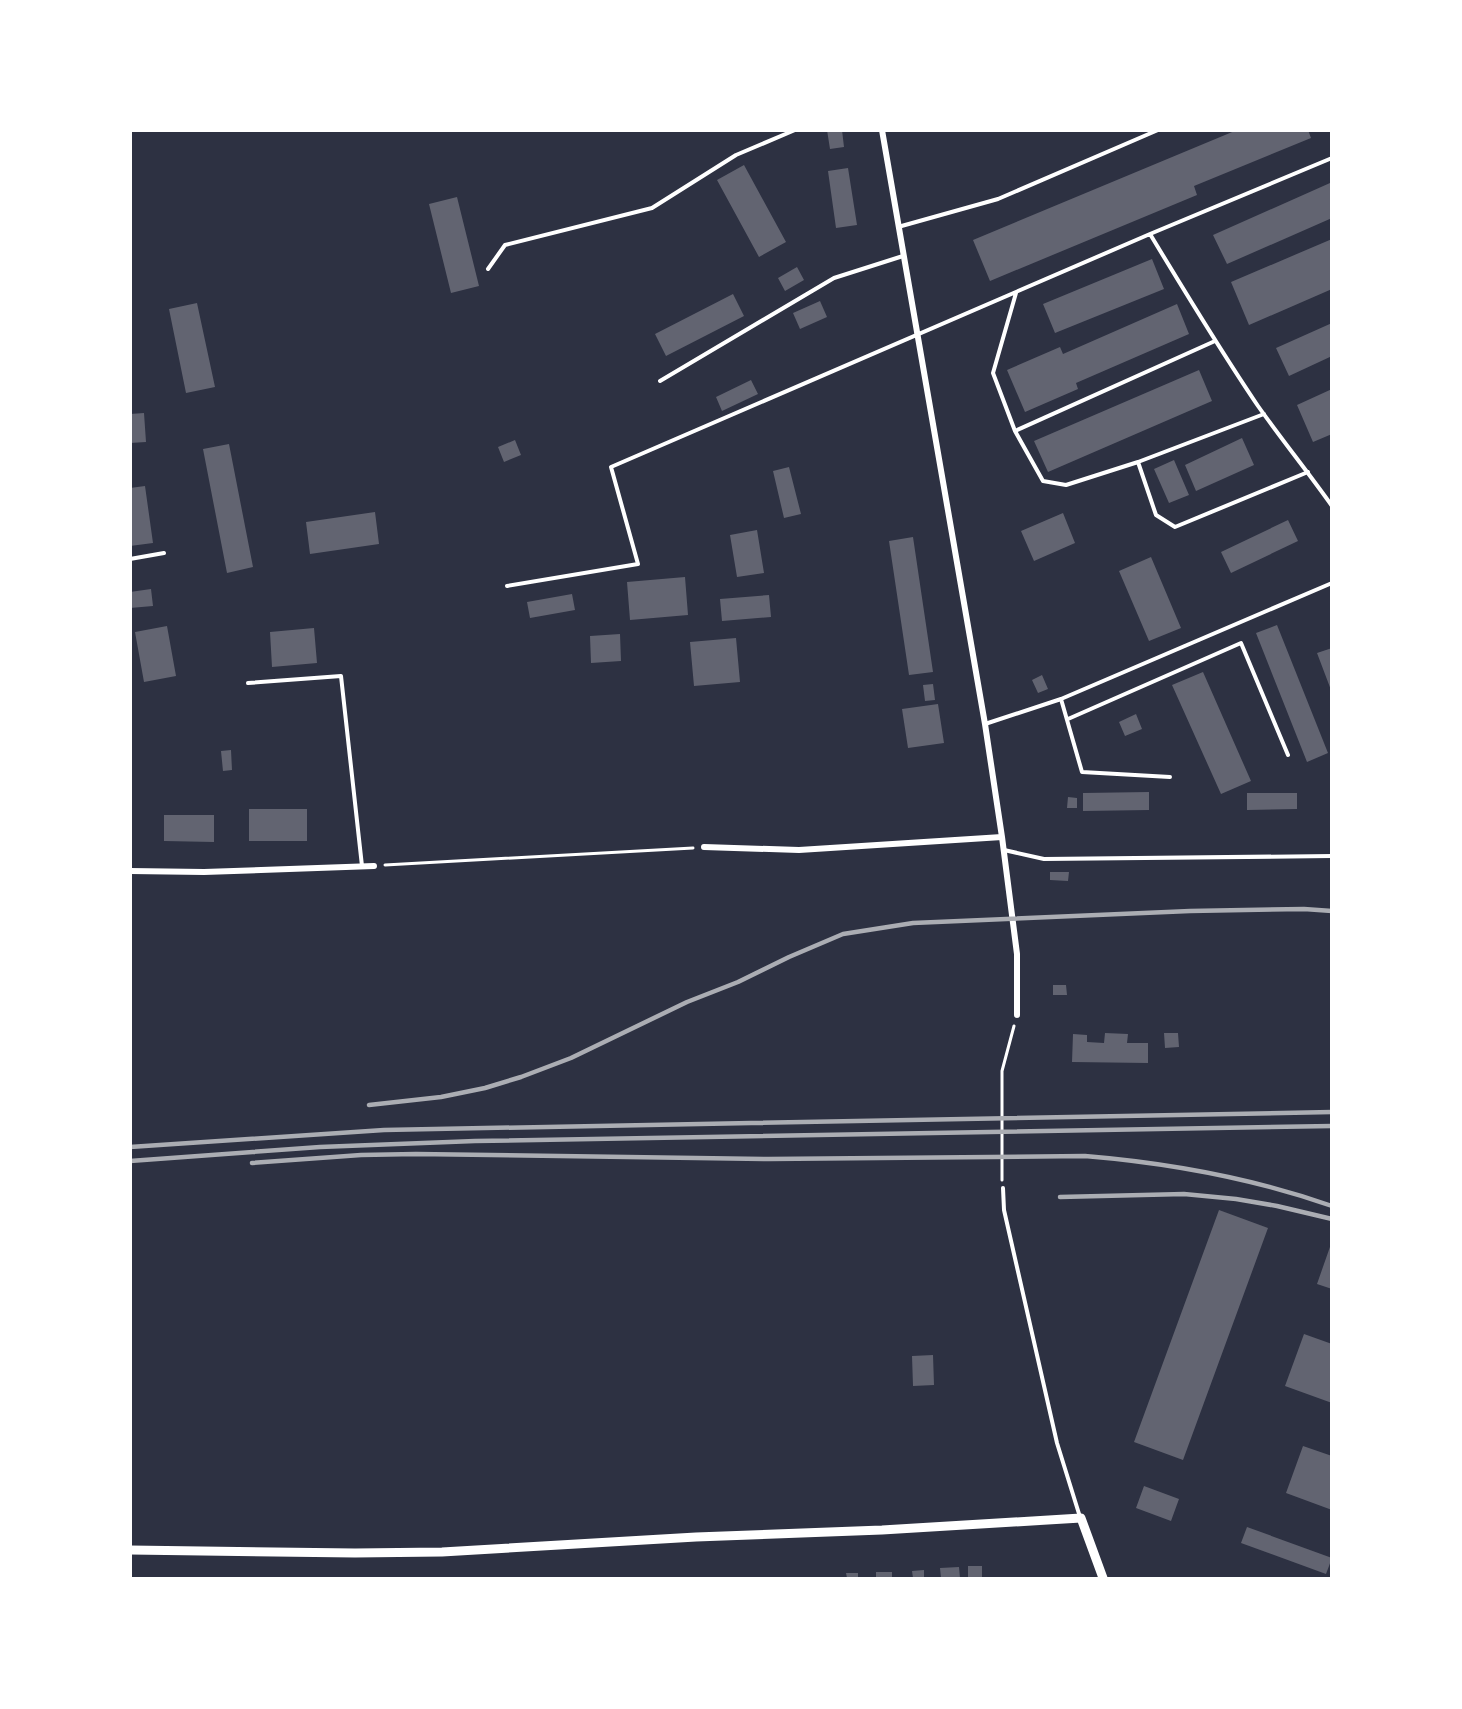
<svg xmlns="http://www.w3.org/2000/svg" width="1462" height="1709" font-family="'Work Sans',sans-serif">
<rect width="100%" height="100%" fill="#2d3142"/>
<path fill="#626471" d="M 827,130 L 842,130 L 844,147 L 830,149 Z
M 1237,130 L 1308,130 L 1311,138 L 1194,186 L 1197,195 L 990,281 L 973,240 Z
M 744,165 L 786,242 L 759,257 L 717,180 Z
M 848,168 L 857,225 L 836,228 L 828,171 Z
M 1330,183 L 1332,187 L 1332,218 L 1227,264 L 1213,235 Z
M 457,197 L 479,286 L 451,293 L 429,204 Z
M 1332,239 L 1332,289 L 1249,325 L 1231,282 Z
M 1152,259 L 1164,289 L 1055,333 L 1043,304 Z
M 797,267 L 804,280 L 785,291 L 778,278 Z
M 733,294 L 744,316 L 666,356 L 655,334 Z
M 820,301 L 827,317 L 800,329 L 793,313 Z
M 197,303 L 215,387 L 186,393 L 169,309 Z
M 1177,304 L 1189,334 L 1076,383 L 1078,389 L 1025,412 L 1007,370 L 1060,347 L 1063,354 Z
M 1332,323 L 1332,356 L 1289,376 L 1276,348 Z
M 1199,370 L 1212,401 L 1048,472 L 1034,441 Z
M 751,380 L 758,394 L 722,411 L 716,397 Z
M 1332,389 L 1332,434 L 1313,442 L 1297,405 Z
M 144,413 L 146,442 L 130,443 L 130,414 Z
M 1242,438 L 1254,465 L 1196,491 L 1185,465 Z
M 515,440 L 521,455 L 504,462 L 498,447 Z
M 229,444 L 253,567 L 227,573 L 203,449 Z
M 1174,460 L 1189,495 L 1169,503 L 1154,469 Z
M 789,467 L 801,514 L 784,518 L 773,471 Z
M 145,486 L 153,543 L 130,546 L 130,488 Z
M 375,512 L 379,544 L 310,554 L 306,522 Z
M 1063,513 L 1075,543 L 1034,561 L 1021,531 Z
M 1288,520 L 1298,541 L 1231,573 L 1221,552 Z
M 757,530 L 764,573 L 737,577 L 730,535 Z
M 913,537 L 933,672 L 909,675 L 889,541 Z
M 1151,557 L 1181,628 L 1149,641 L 1119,571 Z
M 685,577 L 688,615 L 630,620 L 627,582 Z
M 151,589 L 153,606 L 130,608 L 130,592 Z
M 572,594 L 575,610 L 530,618 L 527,602 Z
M 769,595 L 771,617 L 722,621 L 720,599 Z
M 1277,625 L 1328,753 L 1307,762 L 1256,633 Z
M 167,626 L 176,676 L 144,682 L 135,632 Z
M 314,628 L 317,663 L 272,667 L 270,632 Z
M 620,634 L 621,661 L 591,663 L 590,636 Z
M 736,638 L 740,682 L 694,686 L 690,642 Z
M 1332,648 L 1332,689 L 1331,690 L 1317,653 Z
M 1203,672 L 1251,781 L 1221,794 L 1172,685 Z
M 1042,675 L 1048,689 L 1038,693 L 1032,680 Z
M 933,684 L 935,700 L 925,701 L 923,685 Z
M 938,704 L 944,743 L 908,748 L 902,709 Z
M 1136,714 L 1142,729 L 1125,736 L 1119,722 Z
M 231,750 L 232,770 L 223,771 L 221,751 Z
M 1149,792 L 1149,810 L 1083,811 L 1083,793 Z
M 1247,793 L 1297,793 L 1297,809 L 1247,810 Z
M 1068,797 L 1077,798 L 1077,808 L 1067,808 Z
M 249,809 L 307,809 L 307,841 L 249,841 Z
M 164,815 L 214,815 L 214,842 L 164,841 Z
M 1050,872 L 1069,872 L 1068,881 L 1050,880 Z
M 1053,985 L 1066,985 L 1067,995 L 1053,995 Z
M 1105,1033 L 1128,1034 L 1127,1043 L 1148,1043 L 1148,1063 L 1072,1062 L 1073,1034 L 1087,1035 L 1087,1042 L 1104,1043 Z
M 1164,1033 L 1178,1033 L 1179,1047 L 1165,1048 Z
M 1219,1210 L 1268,1228 L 1183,1460 L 1134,1442 Z
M 1331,1244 L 1332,1244 L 1332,1289 L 1317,1284 Z
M 1304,1334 L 1332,1344 L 1332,1403 L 1285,1386 Z
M 933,1355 L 934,1385 L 913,1386 L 912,1356 Z
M 1303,1446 L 1332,1456 L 1332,1510 L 1286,1493 Z
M 1144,1486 L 1179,1499 L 1171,1521 L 1136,1508 Z
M 1247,1527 L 1332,1558 L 1326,1574 L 1241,1543 Z
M 968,1566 L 982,1566 L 982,1578 L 968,1578 Z
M 959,1567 L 960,1578 L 941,1578 L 940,1568 Z
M 924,1570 L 924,1578 L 913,1578 L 912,1571 Z
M 876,1572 L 892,1572 L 892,1578 L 876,1578 Z
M 846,1573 L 858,1573 L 858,1578 L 847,1578 Z"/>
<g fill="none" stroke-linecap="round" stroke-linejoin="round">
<path stroke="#fff" stroke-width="3" d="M 385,865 L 693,848
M 1002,1180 L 1002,1071 L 1014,1026"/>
<path stroke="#fff" stroke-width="4" d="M 898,227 L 998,199 L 1158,130
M 1150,234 C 1185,292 1220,350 1258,406 C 1282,440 1308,472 1332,506
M 488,269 L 505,245 L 652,208 L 736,155 L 795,130
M 1016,293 L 993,373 L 1015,431 L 1043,481 L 1066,485 L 1138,462 L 1264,414
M 660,381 L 834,278 L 903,256
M 1015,431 L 1215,341
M 1138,462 L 1156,515 L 1175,527 L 1308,472
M 130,559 L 164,553
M 507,586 L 638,564 L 611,467 L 1150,234 L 1332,158
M 248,683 L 341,676 L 362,866
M 1061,699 L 1082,772 L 1170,777
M 1068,719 L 1241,643 L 1288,755
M 985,724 L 1061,699 L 1332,583
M 1004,850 L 1044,859 L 1332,856
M 1003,1188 L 1004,1210 L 1057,1443 L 1080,1517"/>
<path stroke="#fff" stroke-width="6" d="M 882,130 L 985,724 L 1002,837 L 1017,954 L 1017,1015
M 704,847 L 799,850 L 1002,837
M 130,871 L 204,872 L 374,866"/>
<path stroke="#fff" stroke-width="9" d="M 130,1550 L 355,1553 L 442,1552 L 696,1537 L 882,1530 L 1081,1518 L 1103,1578"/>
<path stroke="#abadb3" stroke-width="4.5" d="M 369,1105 L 441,1097 L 485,1088 L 521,1077 L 571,1058 L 687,1002 L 738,982 L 789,957 L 843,934 L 913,923 L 1190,911 L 1304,909 L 1332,911
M 130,1147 L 384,1130 L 1332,1112
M 130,1161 L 320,1147 L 475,1141 L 1332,1126
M 252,1163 L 361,1155 L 416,1154 L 769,1159 L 1085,1156 C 1169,1163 1252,1178 1332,1206
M 1060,1197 L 1184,1194 L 1236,1199 L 1277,1206 L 1332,1219"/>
</g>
<rect width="1462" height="1709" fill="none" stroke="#ffffff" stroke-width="264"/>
</svg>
